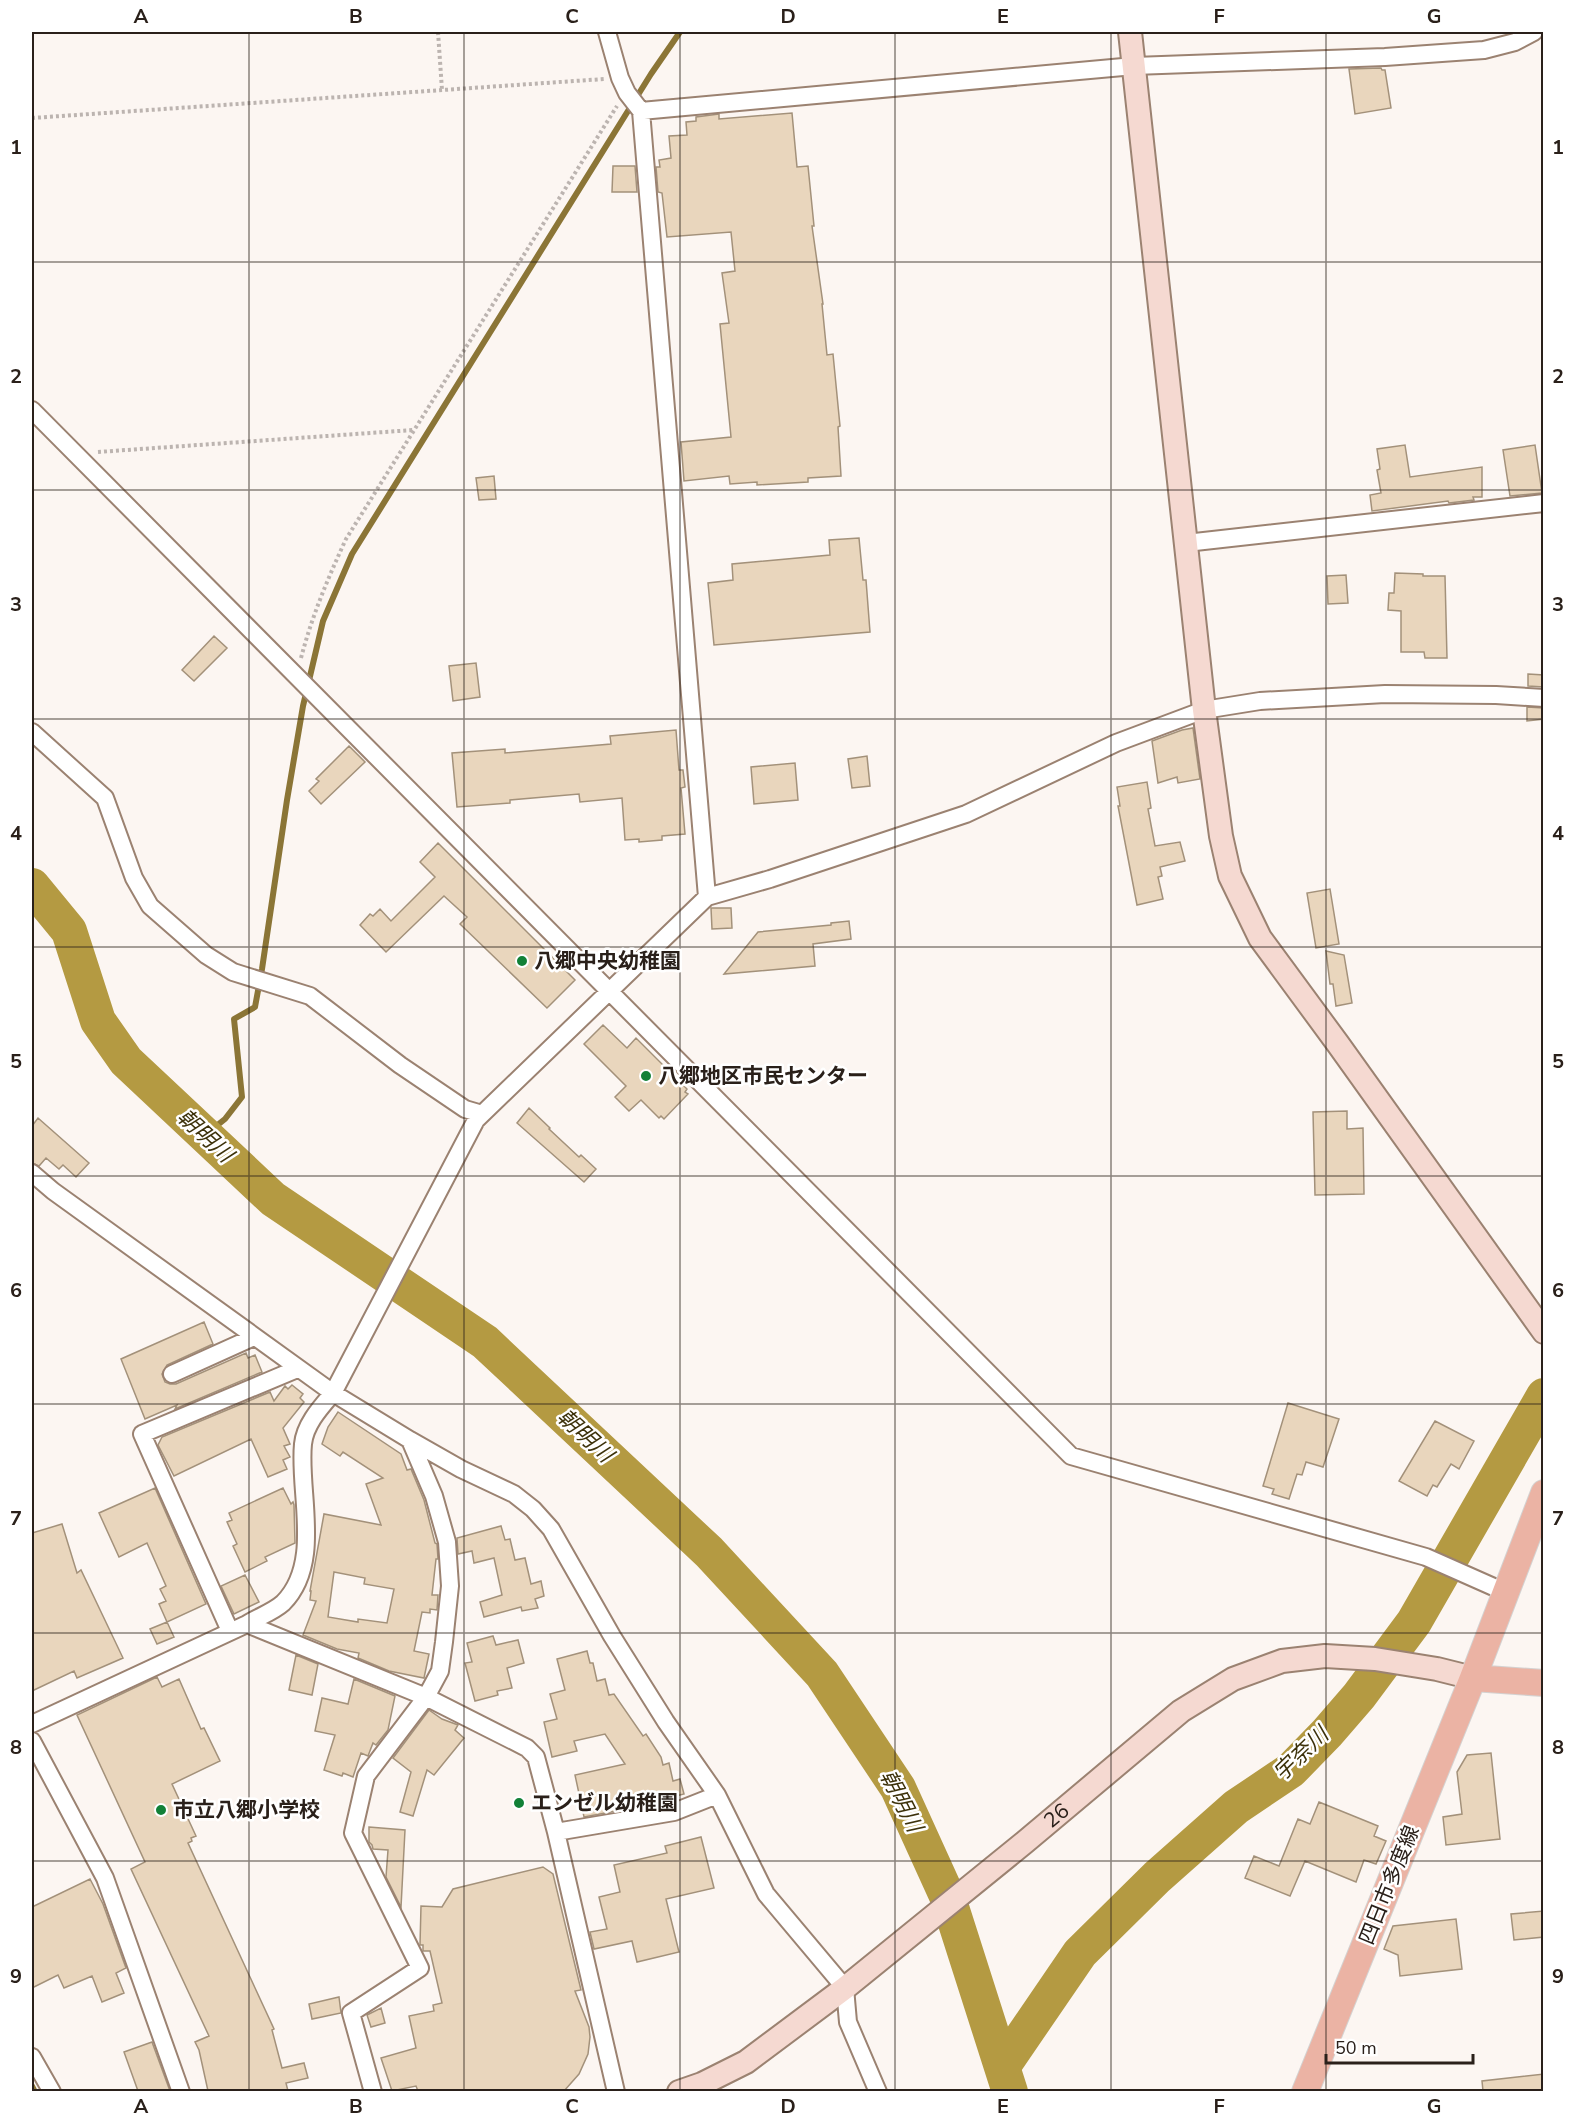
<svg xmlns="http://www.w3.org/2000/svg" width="1575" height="2123" font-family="'Nunito Sans','Noto Sans JP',sans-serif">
<rect width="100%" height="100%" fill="#fcf6f2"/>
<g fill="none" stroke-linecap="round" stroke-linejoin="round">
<path stroke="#8b7536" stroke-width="6" d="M 205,1135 L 225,1119 L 242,1097 L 234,1019 L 255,1007 L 262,969 L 287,800 L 303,706 L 323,621 L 352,554 L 651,74 L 680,32
M 32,2086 L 35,2092"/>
<path stroke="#b49a42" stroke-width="36" d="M 32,886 L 69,931 L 98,1021 L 126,1061 L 273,1199 L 485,1342 L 709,1552 L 822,1674 L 898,1788 L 948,1898 L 1010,2092
M 1002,2067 L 1080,1953 L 1157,1877 L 1236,1807 L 1291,1770 L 1327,1733 L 1359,1696 L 1414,1622 L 1544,1396"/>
</g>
<path fill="#e9d6bd" stroke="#a3917a" stroke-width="1.5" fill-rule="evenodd" d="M 1381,68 L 1382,70 L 1385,70 L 1391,108 L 1355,114 L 1349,69 Z
M 792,113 L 797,167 L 808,166 L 814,226 L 812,226 L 823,304 L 822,304 L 827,355 L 833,354 L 840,426 L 838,427 L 841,476 L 808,478 L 808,482 L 757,485 L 757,482 L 730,484 L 729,476 L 684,481 L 681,442 L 731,437 L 720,324 L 729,323 L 722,273 L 735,271 L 731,232 L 667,237 L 662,193 L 658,192 L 656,167 L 660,167 L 659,160 L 671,158 L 669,136 L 687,135 L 686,122 L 696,121 L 696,117 L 719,114 L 719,119 Z
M 613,166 L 635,166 L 637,192 L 612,192 Z
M 1405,445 L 1410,477 L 1482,467 L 1482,497 L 1473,497 L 1474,500 L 1449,503 L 1448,501 L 1372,511 L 1370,495 L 1381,493 L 1377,470 L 1380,469 L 1377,449 Z
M 1535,445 L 1542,493 L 1510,496 L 1503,450 Z
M 494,476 L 496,499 L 479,500 L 476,478 Z
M 859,538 L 863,580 L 866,580 L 870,632 L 714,645 L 708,583 L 733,580 L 732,564 L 830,555 L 829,540 Z
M 1395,573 L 1423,574 L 1423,576 L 1445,576 L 1447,658 L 1425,658 L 1424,652 L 1401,652 L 1401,611 L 1388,610 L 1389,593 L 1394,593 Z
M 1346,575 L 1348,603 L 1328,604 L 1327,576 Z
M 214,636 L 227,648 L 194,681 L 182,670 Z
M 476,663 L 480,697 L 453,701 L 449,666 Z
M 1528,674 L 1544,675 L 1544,687 L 1528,686 Z
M 1527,707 L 1544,708 L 1544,719 L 1527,721 Z
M 1193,728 L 1200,779 L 1178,783 L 1177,777 L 1158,783 L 1152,741 L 1182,730 Z
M 676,730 L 679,770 L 683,770 L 685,787 L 681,788 L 685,834 L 662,836 L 662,840 L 639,842 L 639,839 L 625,840 L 622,798 L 580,802 L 579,794 L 510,800 L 510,803 L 457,807 L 452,753 L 505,749 L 505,753 L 611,744 L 610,736 Z
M 349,746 L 365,762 L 321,804 L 309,791 L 319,781 L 316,779 Z
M 867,756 L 870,786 L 852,788 L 848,759 Z
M 795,763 L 798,800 L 754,804 L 751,767 Z
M 1147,782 L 1151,808 L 1148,809 L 1155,846 L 1180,842 L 1185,861 L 1160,867 L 1162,876 L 1158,877 L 1163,899 L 1137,905 L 1118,806 L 1120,806 L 1117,787 Z
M 438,843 L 575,980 L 547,1008 L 460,924 L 467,917 L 444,896 L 386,952 L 360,925 L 370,914 L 373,916 L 380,909 L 391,921 L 435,877 L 420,862 Z
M 1330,889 L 1339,944 L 1316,948 L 1307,893 Z
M 711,908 L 731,908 L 732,928 L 712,929 Z
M 849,921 L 851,939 L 813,944 L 815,966 L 724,974 L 758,932 L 831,925 L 831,923 Z
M 1326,951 L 1344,955 L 1352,1003 L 1336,1006 L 1333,984 L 1330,984 Z
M 603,1025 L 627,1048 L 636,1038 L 687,1089 L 685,1092 L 688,1094 L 664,1119 L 661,1116 L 659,1118 L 641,1100 L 629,1111 L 615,1097 L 626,1086 L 584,1044 Z
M 529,1108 L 550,1128 L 549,1129 L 579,1157 L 581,1155 L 596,1169 L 584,1182 L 517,1123 Z
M 1347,1111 L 1347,1129 L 1363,1128 L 1364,1194 L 1315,1195 L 1313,1112 Z
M 38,1118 L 89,1163 L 76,1177 L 63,1165 L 59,1169 L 46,1158 L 39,1166 L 32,1163 L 32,1126 Z
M 204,1322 L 213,1344 L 167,1365 L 162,1374 L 165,1382 L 170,1384 L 176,1384 L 246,1353 L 248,1358 L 255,1355 L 262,1372 L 175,1409 L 177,1405 L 145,1419 L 121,1359 Z
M 292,1385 L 303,1394 L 300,1398 L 304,1402 L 283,1428 L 290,1444 L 284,1446 L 290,1457 L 283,1460 L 287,1469 L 268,1477 L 251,1439 L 174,1476 L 158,1445 L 162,1437 L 270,1392 L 274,1401 L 285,1386 L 288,1389 Z
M 1288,1403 L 1339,1419 L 1323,1467 L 1306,1462 L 1302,1475 L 1297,1474 L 1289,1499 L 1272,1494 L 1274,1489 L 1263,1486 Z
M 338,1412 L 401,1454 L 407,1470 L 411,1469 L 424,1500 L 435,1543 L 437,1544 L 438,1559 L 436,1559 L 432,1595 L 438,1595 L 437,1610 L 430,1609 L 430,1613 L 422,1612 L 414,1651 L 429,1654 L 424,1678 L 389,1671 L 358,1658 L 359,1653 L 337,1649 L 303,1635 L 316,1601 L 310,1600 L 311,1591 L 310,1591 L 324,1514 L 381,1525 L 366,1484 L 383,1478 L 343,1452 L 340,1456 L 322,1444 L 328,1427 ZM 334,1572 L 365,1578 L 364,1584 L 394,1589 L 387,1623 L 358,1619 L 358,1622 L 328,1617 Z
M 1435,1421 L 1474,1441 L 1459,1469 L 1451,1464 L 1437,1487 L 1433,1485 L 1427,1496 L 1399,1481 Z
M 155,1488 L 206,1604 L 167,1622 L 159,1604 L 166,1601 L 160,1589 L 166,1586 L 147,1543 L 119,1557 L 99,1513 Z
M 283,1488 L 291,1504 L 293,1502 L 294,1505 L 295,1543 L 265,1557 L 267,1561 L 245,1572 L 233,1546 L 237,1544 L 227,1522 L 232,1520 L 229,1513 Z
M 62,1524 L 77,1573 L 81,1570 L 123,1658 L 77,1678 L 74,1671 L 32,1691 L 32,1533 Z
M 501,1526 L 505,1540 L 510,1539 L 515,1560 L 525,1558 L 531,1584 L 541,1581 L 544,1596 L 535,1599 L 538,1608 L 522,1611 L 521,1607 L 484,1617 L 480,1602 L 502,1595 L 494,1558 L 474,1563 L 472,1551 L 458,1554 L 457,1538 Z
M 245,1575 L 259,1602 L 234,1614 L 221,1586 Z
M 167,1622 L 174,1637 L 157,1644 L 150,1629 Z
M 493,1636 L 496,1645 L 518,1640 L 524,1663 L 507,1668 L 512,1688 L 497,1691 L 498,1695 L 475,1701 L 465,1663 L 472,1662 L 467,1643 Z
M 587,1651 L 590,1663 L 593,1663 L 597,1681 L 605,1679 L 609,1695 L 614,1694 L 643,1736 L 646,1734 L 661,1757 L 663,1765 L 669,1763 L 673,1781 L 680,1779 L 684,1794 L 616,1811 L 584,1817 L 575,1775 L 625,1764 L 605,1734 L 574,1741 L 577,1751 L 552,1757 L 544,1722 L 557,1719 L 550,1694 L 565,1690 L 557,1659 Z
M 296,1655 L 318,1664 L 312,1695 L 289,1690 Z
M 157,1677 L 162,1687 L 179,1679 L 201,1729 L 204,1728 L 220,1761 L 172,1784 L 196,1836 L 191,1838 L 192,1841 L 188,1843 L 274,2029 L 272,2030 L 282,2068 L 304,2063 L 308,2078 L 286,2083 L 288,2091 L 208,2091 L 199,2050 L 195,2042 L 209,2036 L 131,1869 L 145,1862 L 77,1715 Z
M 354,1679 L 395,1696 L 388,1730 L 376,1745 L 373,1743 L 368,1756 L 361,1753 L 353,1777 L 343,1773 L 342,1776 L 324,1770 L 335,1735 L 315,1731 L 322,1698 L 348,1704 Z
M 429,1710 L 442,1719 L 458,1725 L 455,1730 L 464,1738 L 434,1775 L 427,1770 L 413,1816 L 400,1812 L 411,1772 L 393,1758 Z
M 1491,1753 L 1500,1839 L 1446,1845 L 1443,1817 L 1462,1814 L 1457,1772 L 1467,1755 Z
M 1319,1802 L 1378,1826 L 1374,1836 L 1386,1841 L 1376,1864 L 1364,1860 L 1356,1882 L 1305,1861 L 1290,1896 L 1245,1878 L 1254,1856 L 1279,1866 L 1298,1819 L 1310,1824 Z
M 369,1827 L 405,1830 L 401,1907 L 386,1877 L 388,1850 L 373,1849 L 372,1845 L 369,1842 Z
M 701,1837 L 714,1888 L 666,1899 L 679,1952 L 637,1962 L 632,1941 L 594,1949 L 590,1932 L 607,1929 L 599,1897 L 620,1892 L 614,1865 L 667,1853 L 665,1846 Z
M 543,1867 L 553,1874 L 581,1990 L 575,1991 L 589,2027 L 590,2037 L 588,2054 L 579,2074 L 564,2091 L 418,2091 L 416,2086 L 392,2091 L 381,2058 L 416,2048 L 409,2016 L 434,2011 L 433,2005 L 442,2003 L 430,1951 L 423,1951 L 423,1945 L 420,1945 L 421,1906 L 442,1907 L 453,1889 Z
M 90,1879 L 103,1904 L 126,1968 L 116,1973 L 124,1993 L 102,2002 L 92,1976 L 64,1988 L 58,1975 L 32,1988 L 32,1907 Z
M 1544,1911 L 1544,1937 L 1514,1940 L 1511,1914 Z
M 1456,1919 L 1462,1969 L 1400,1976 L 1398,1955 L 1384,1949 L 1393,1926 Z
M 339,1997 L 341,2013 L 312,2019 L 309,2004 Z
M 381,2008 L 385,2023 L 371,2027 L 367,2015 Z
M 152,2042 L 170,2091 L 138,2091 L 124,2052 Z
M 1544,2074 L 1544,2091 L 1483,2091 L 1482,2081 Z"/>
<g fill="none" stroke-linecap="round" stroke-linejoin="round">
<defs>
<path id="street" d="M 607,32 L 620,78 L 627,93 L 641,111 L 707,897
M 641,111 L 1134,66 L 1385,57 L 1484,50 L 1515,42 L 1534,32
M 32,410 L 1071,1456 L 1426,1557 L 1505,1592
M 1186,543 L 1544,503
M 32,732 L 105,798 L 134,878 L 150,906 L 206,955 L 233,972 L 310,996 L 400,1065 L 465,1109 L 482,1114
M 32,1173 L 53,1191 L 333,1393 L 410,1440 L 461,1469 L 514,1494 L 533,1509 L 551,1529 L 612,1636 L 666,1722 L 717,1795 L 766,1894 L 845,1988 L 848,2022 L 878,2092
M 172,1374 L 254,1337
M 247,1624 L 426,1697 L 527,1748 L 536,1757 L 556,1832 L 616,2092
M 230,1631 L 142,1434 L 297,1369
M 32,1724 L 247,1624 C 258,1617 273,1612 283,1603 C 323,1563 298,1492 303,1444 C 305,1424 321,1407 333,1393 L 476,1120 L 707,897 L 770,879 L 966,814 L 1116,743 L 1204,710 L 1260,701 L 1385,694 L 1496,695 L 1544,698
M 32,1741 L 105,1878 L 181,2092
M 556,1832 L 674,1812 L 717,1795
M 32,2057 L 52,2092
M 373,2092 L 351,2013 L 420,1968 L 353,1833 L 366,1776 L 426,1697 L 440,1671 L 444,1642 L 450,1586 L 447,1542 L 434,1496 L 410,1440"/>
<g id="secondary">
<path d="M 1130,32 L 1204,710 L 1221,836 L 1230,876 L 1260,938 L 1338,1044 L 1544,1332"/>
<path id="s1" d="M 679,2092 L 702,2084 L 746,2062 L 845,1988 L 1025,1842 L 1181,1711 L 1233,1679 L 1282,1661 L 1325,1656 L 1375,1659 L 1437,1669 L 1473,1678"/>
</g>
<path id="primary" d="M 1473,1678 L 1544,1683
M 1305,2092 L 1473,1678 L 1544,1493"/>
</defs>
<use href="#street" stroke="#9b8271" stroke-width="20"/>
<use href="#secondary" stroke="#9b8271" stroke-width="26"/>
<use href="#primary" stroke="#d4d2d1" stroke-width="28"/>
<path stroke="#bcb4b0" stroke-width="4" stroke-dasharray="3 3" stroke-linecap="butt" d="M 438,32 L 442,90
M 32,118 L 604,79
M 98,452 L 413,430
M 301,658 C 312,616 328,578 346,539 L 617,106"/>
<use href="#street" stroke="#fff" stroke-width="16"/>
<use href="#secondary" stroke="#f5d9d1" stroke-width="22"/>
<use href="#primary" stroke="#ebb3a4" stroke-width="26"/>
</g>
<path fill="none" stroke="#2a201a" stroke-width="1.5" stroke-opacity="0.55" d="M 249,32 L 249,2092M 464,32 L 464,2092M 680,32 L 680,2092M 895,32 L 895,2092M 1111,32 L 1111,2092M 1326,32 L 1326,2092M 32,262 L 1544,262M 32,490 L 1544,490M 32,719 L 1544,719M 32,947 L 1544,947M 32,1176 L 1544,1176M 32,1404 L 1544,1404M 32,1633 L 1544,1633M 32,1861 L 1544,1861"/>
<g fill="#128137" stroke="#fff" stroke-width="2">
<circle cx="522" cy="961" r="6"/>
<circle cx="646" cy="1076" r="6"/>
<circle cx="519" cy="1803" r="6"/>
<circle cx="161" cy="1810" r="6"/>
</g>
<g text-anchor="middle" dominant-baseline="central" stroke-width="5" stroke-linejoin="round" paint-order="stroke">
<g font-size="21" font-weight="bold" fill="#2a201a" stroke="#fff" text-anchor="start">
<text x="534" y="961">八郷中央幼稚園</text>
<text x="658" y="1076">八郷地区市民センター</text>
<text x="531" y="1803">エンゼル幼稚園</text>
<text x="173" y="1810">市立八郷小学校</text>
</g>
<g font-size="21" fill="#2a201a" stroke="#fff">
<text stroke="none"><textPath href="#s1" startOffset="470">26</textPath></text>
<text transform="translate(1389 1885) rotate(-68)">四日市多度線</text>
</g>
<g font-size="22" font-style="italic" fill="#3d320b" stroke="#fff">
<text transform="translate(205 1136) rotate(43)">朝明川</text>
<text transform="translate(585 1436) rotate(43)">朝明川</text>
<text transform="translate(1301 1754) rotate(-44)">宇奈川</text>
<text transform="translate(901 1801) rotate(63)">朝明川</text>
</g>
</g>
<rect width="1575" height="2123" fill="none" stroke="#ffffff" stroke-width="66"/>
<path d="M1326 2054v9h147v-9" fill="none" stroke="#2a201a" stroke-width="3"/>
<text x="1335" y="2054" font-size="18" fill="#2a201a" stroke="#ffffff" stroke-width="4.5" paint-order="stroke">50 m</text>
<rect x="33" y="33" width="1509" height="2057" fill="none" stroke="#2a201a" stroke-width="2"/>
<g font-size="20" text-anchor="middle" font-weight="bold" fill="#2a201a">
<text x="141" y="23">A</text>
<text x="356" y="23">B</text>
<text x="572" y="23">C</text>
<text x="788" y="23">D</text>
<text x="1003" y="23">E</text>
<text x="1219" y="23">F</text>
<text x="1434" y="23">G</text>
<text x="16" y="154">1</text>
<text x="1558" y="154">1</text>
<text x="16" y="383">2</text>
<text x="1558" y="383">2</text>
<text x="16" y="611">3</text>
<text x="1558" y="611">3</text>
<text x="16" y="840">4</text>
<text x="1558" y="840">4</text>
<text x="16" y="1068">5</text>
<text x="1558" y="1068">5</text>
<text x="16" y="1297">6</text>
<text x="1558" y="1297">6</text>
<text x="16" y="1525">7</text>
<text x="1558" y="1525">7</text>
<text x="16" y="1754">8</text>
<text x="1558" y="1754">8</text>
<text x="16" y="1983">9</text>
<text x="1558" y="1983">9</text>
<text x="141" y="2113">A</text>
<text x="356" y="2113">B</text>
<text x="572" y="2113">C</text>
<text x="788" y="2113">D</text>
<text x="1003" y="2113">E</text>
<text x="1219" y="2113">F</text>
<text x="1434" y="2113">G</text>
</g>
</svg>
